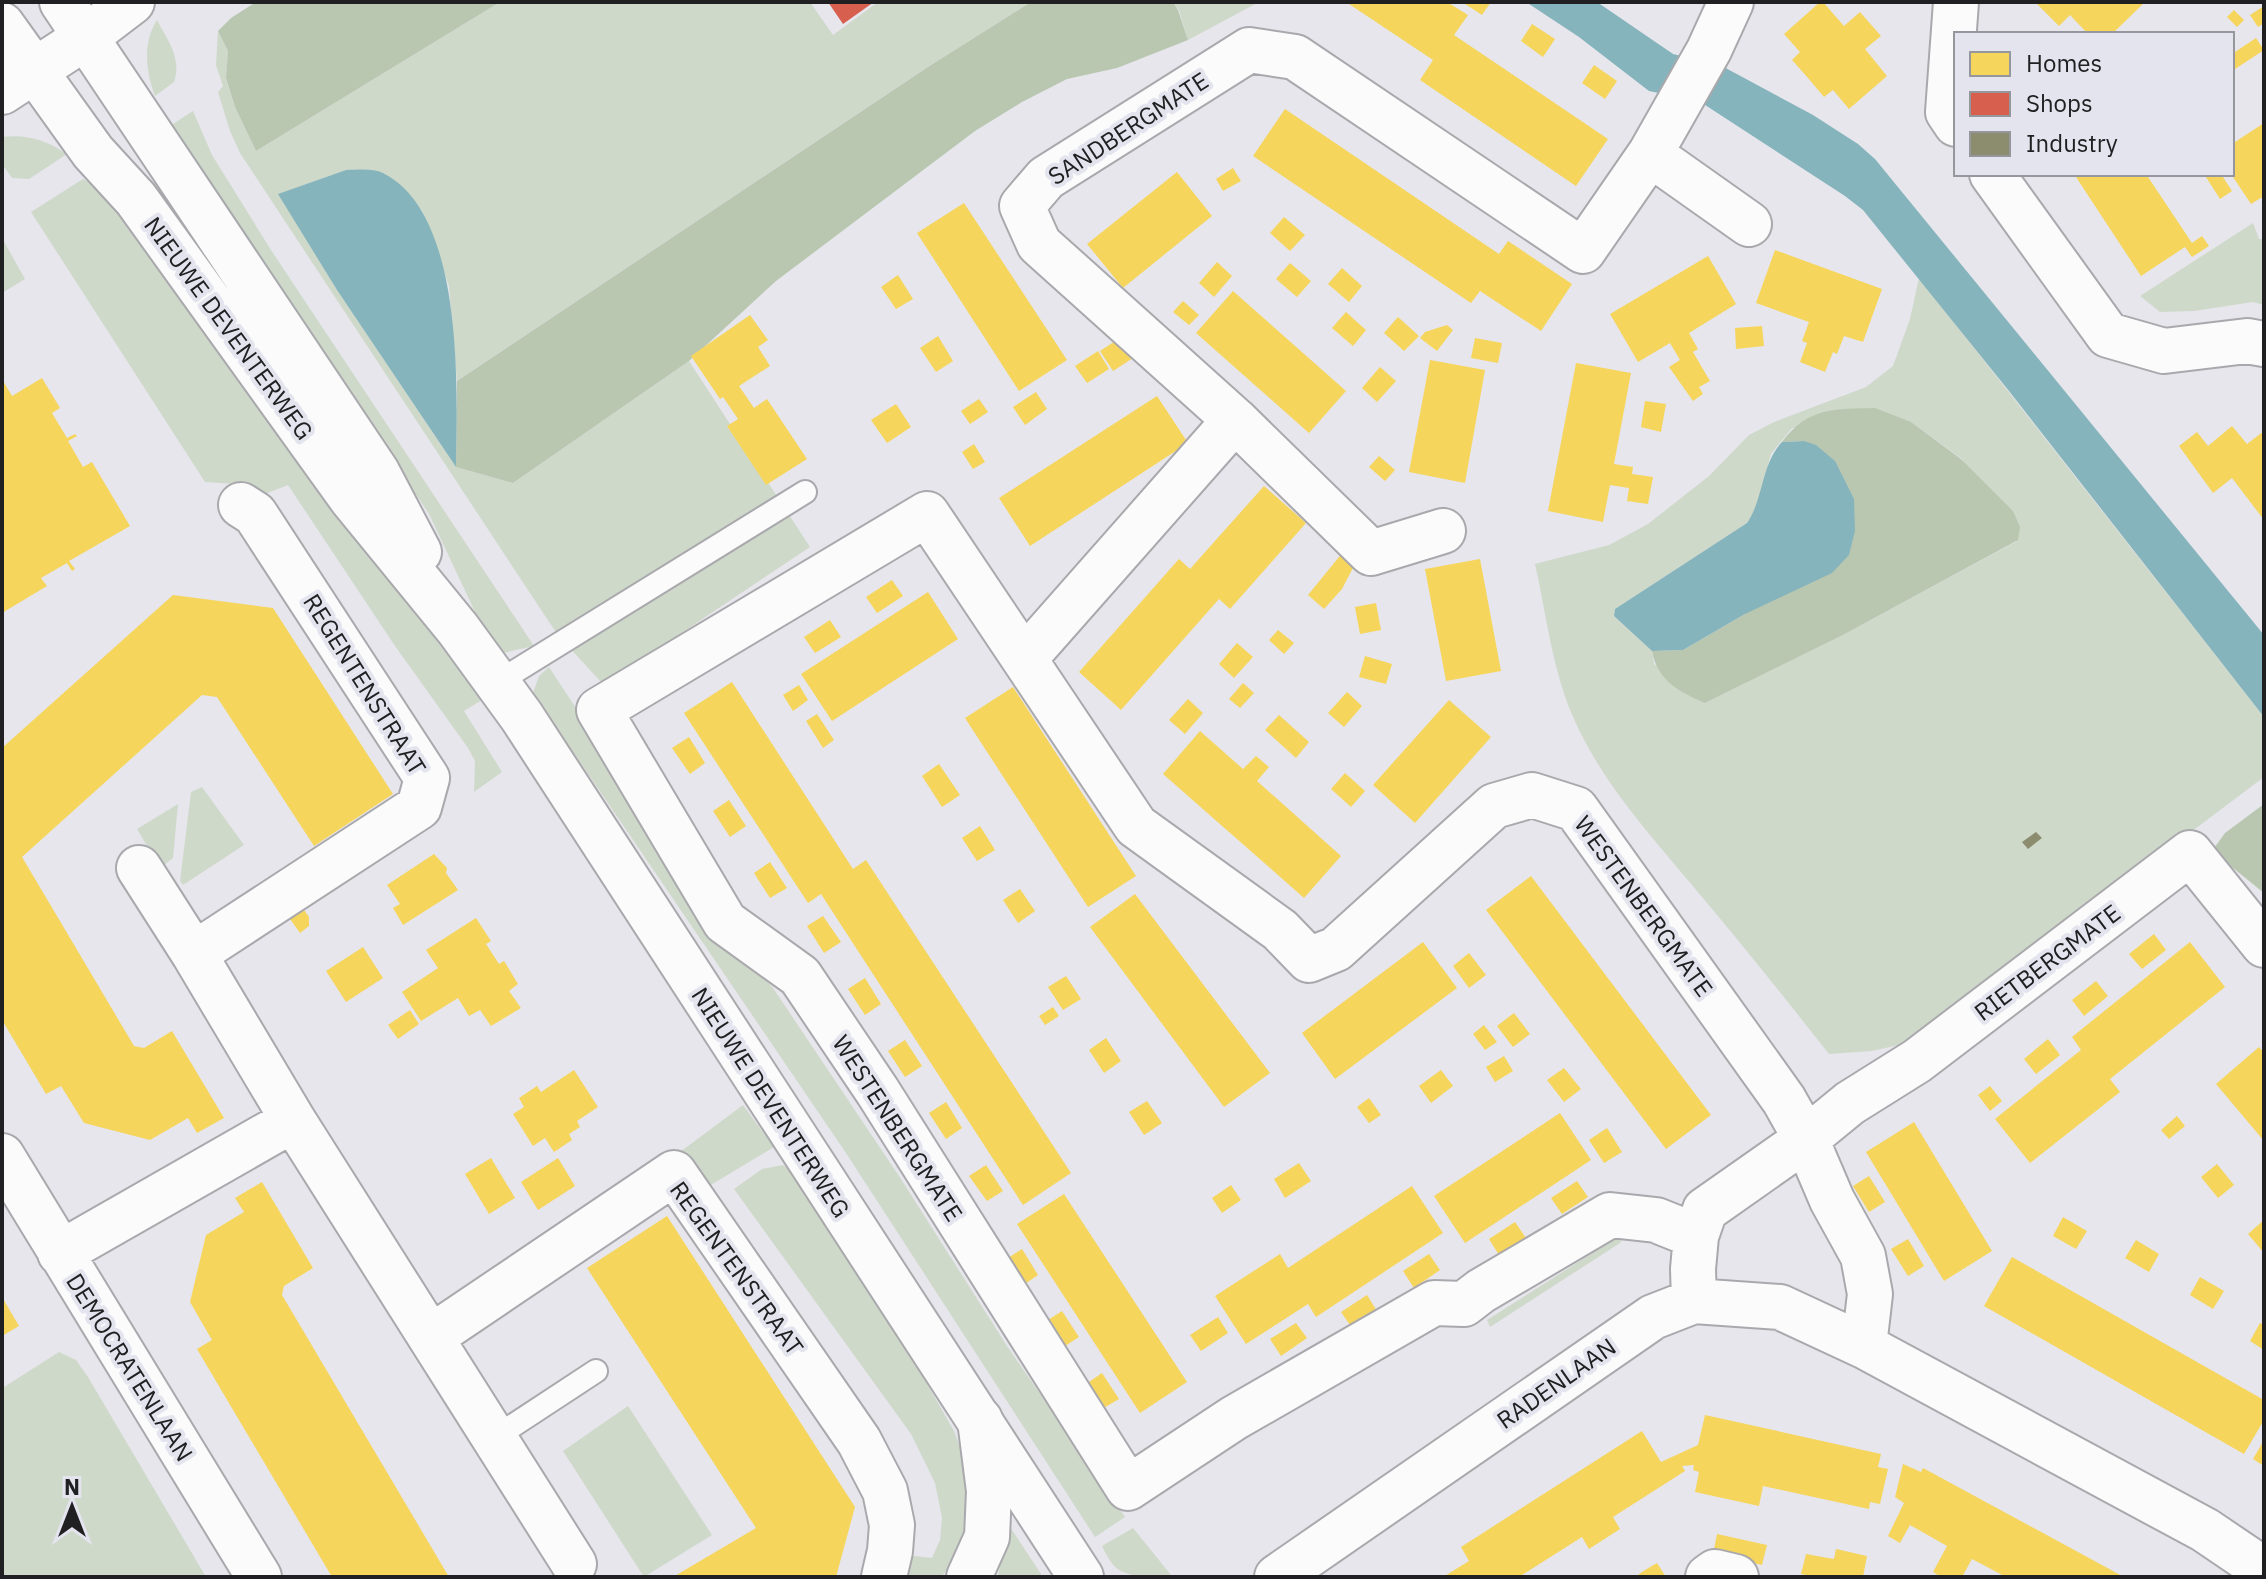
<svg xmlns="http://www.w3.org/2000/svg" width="2266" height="1579" font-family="'IBM Plex Sans',sans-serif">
<rect width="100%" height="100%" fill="#e6e6ec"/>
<path fill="#cfd9ca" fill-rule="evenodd" d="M 500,2 L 810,2 L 833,35 L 878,2 L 1031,2 L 931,65 L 457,381 L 449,286 L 422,211 L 346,170 L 279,194 L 337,290 L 456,467 L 513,483 L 689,361 L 810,547 L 671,640 L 601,682 L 557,634 L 240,153 L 230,131 L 218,92 L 223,86 L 216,65 L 218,31 L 228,51 L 226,79 L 235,107 L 256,151 Z
M 1173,2 L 1259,2 L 1188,40 L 1179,10 Z
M 157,20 C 168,41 182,58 174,82 L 155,96 C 146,72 142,43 157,20 Z
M 193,111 L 212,155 L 271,250 L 534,646 L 503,653 L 477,616 L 429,514 L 170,126 Z
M 2,137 C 27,134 46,140 67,154 L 29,179 L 12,178 L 2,164 Z
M 83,179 L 121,202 L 482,700 L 464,711 L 502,772 L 474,792 L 475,761 L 468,748 L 395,646 L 288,485 L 260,496 L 250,485 L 205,482 L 31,212 Z
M 2253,223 L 2259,239 L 2264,239 L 2264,305 L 2253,302 L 2194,311 L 2160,312 L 2140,296 Z
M 2,238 L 25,279 L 2,293 Z
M 1919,278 L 2264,717 L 2264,777 L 1912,1042 L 1872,1051 L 1829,1054 C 1787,1001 1745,948 1702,897 C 1655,840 1604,787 1574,719 C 1553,673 1546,613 1535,564 L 1609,545 L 1648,524 L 1709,476 L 1749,435 L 1774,422 L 1866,387 L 1893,366 L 1910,319 ZM 1911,422 L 1962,459 L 2017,541 L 1843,635 L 1705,703 L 1654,664 L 1652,651 L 1614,616 L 1615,609 L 1747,523 L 1756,509 L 1771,454 L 1792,428 Z
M 549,667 L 725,935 L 773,988 L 901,1179 L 1007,1346 L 1125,1517 L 1095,1537 L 846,1153 L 533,693 L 539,676 Z
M 202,787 L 244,845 L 183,885 L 180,881 L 191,792 Z
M 178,804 L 173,858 L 160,868 L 137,829 Z
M 743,1105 L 774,1147 L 709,1186 L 680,1152 Z
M 783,1165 L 804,1180 L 857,1261 L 954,1431 C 960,1447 966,1463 968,1481 C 970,1511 965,1558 940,1577 L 900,1577 L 907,1555 L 932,1558 L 940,1540 L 942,1518 L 935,1483 L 911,1434 L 734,1189 L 762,1169 Z
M 1613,1229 L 1626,1233 L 1620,1243 L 1490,1327 L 1487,1320 L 1613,1240 Z
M 59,1352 L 76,1360 L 88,1377 L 206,1577 L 2,1577 L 2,1394 L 4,1387 Z
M 628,1406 L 712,1535 L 644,1577 L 563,1451 Z
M 1010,1527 L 1043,1577 L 998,1577 L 1003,1547 L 1003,1530 Z
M 1133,1528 L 1171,1575 C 1157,1579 1135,1578 1121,1571 C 1112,1567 1106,1554 1102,1546 Z"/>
<path fill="#b9c7b1" d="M 256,2 L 500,2 L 256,151 L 235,107 L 226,78 L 228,51 L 218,31 L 231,18 Z
M 1031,2 L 1173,2 L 1178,10 L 1188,40 L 1117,68 L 1067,79 L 1022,102 L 975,131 L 776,281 L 689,361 L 513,483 L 456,467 L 457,381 L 931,65 Z
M 1875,408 L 1911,422 L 1961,459 L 2013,511 L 2020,527 L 2018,540 L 1843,635 L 1705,703 C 1679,692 1657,680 1652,651 L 1683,650 L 1745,614 L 1804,441 L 1782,442 C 1808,407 1834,409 1875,408 Z
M 2264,804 L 2264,893 L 2212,851 L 2225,833 Z"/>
<path fill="#86b4bc" d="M 1526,2 L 1597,2 L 1673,54 L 1720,65 L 1813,115 L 1858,144 L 1875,159 L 2264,635 L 2264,717 L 2009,391 L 1863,210 L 1845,196 L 1699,101 L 1649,91 L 1579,37 Z
M 346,170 C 358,170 373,168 383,173 C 465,214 457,390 456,467 L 337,290 L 278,194 Z
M 1804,441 L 1816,445 L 1835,461 L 1854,499 L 1855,531 L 1849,555 L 1832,573 L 1745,614 L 1683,650 L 1652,651 L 1614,616 L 1615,609 L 1747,523 C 1764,498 1761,464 1782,442 Z"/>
<path fill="#f6d55c" d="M 1346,2 L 1447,2 L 1468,15 L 1454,35 L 1608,139 L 1576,186 L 1420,80 L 1433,60 Z
M 1462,2 L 1491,2 L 1482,15 Z
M 1820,2 L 1823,2 L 1844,26 L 1860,12 L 1881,36 L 1865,49 L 1887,76 L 1849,109 L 1833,90 L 1824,97 L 1808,78 L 1792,60 L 1800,52 L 1784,34 Z
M 2035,2 L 2145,2 L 2112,34 L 2088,34 L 2070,15 L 2059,26 Z
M 2264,6 L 2264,23 L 2258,27 L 2250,15 Z
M 2234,10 L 2244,20 L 2237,27 L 2227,17 Z
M 1532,24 L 1555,39 L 1543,57 L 1521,41 Z
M 2256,38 L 2264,50 L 2232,71 L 2232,54 Z
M 1594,65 L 1617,81 L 1605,99 L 1582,83 Z
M 1285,109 L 1499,254 L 1508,241 L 1572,284 L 1541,331 L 1480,291 L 1471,303 L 1253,156 Z
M 2264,123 L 2264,196 L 2251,204 L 2231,174 L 2232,144 Z
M 1233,168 L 1241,181 L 1223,191 L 1216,179 Z
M 1177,172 L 1212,216 L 1123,288 L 1087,244 Z
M 2074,174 L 2146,174 L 2192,243 L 2202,236 L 2209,246 L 2192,257 L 2185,247 L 2141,276 Z
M 2204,174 L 2221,174 L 2232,191 L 2220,199 Z
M 964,203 L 1067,360 L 1019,391 L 917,233 Z
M 1284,217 L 1305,235 L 1290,251 L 1270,233 Z
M 1775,250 L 1882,289 L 1863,342 L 1844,336 L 1837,354 L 1833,352 L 1825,372 L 1800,362 L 1807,343 L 1802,341 L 1809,322 L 1756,303 Z
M 1708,256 L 1736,304 L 1689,333 L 1698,349 L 1693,352 L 1710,381 L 1699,387 L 1703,394 L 1693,401 L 1669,367 L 1680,360 L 1670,343 L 1638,362 L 1610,314 Z
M 1217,262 L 1232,276 L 1214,297 L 1199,283 Z
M 1290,263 L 1311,281 L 1297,297 L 1276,279 Z
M 1342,268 L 1362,286 L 1349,302 L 1328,284 Z
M 898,275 L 913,299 L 896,309 L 881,287 Z
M 1233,291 L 1346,391 L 1309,433 L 1196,333 Z
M 1183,301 L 1199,315 L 1189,325 L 1173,312 Z
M 1346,312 L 1366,330 L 1353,346 L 1332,328 Z
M 750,315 L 768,340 L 758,347 L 770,366 L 739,386 L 754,408 L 767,399 L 807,459 L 766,485 L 727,426 L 738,419 L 723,397 L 720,399 L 691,356 Z
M 1398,317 L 1419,336 L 1404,351 L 1384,333 Z
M 1447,325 L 1453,330 L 1437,351 L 1420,338 L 1425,332 Z
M 1762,326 L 1764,346 L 1736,349 L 1735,328 Z
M 938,336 L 953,361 L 936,372 L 920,348 Z
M 1123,336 L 1136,356 L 1113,371 L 1100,351 Z
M 1475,338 L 1502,343 L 1498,363 L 1471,358 Z
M 1098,351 L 1109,369 L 1087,383 L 1075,366 Z
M 1430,360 L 1485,370 L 1465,483 L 1409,472 Z
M 1576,363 L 1631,373 L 1614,464 L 1633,467 L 1632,474 L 1653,477 L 1648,504 L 1627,501 L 1629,488 L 1610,485 L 1603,522 L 1548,511 Z
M 1380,367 L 1396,381 L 1377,402 L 1362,388 Z
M 42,378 L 60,408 L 52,413 L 67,438 L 75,434 L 77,436 L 68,441 L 83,467 L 92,462 L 130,526 L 69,561 L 75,569 L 72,571 L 67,563 L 41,578 L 47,586 L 2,613 L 2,379 L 12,396 Z
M 1036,392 L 1047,409 L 1025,425 L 1013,407 Z
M 1157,396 L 1188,443 L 1030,546 L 999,498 Z
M 979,399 L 988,412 L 970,424 L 961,411 Z
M 1645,401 L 1666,404 L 1661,432 L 1641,427 Z
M 896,404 L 911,427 L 887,443 L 871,420 Z
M 2232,426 L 2247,444 L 2264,431 L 2264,520 L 2232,478 L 2213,493 L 2179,446 L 2197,432 L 2208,446 Z
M 974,444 L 985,462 L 973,469 L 962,452 Z
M 1379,456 L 1395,470 L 1385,481 L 1369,467 Z
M 1264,486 L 1306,523 L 1230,609 L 1219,599 L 1121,710 L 1079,672 L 1179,559 L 1190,569 Z
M 1343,552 L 1355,564 L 1342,589 L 1324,609 L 1308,595 Z
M 1480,559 L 1501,671 L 1446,681 L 1425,569 Z
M 892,580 L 903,596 L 877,613 L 866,597 Z
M 928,592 L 958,639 L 832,721 L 801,674 Z
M 173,595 L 273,608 L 393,794 L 314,846 L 217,697 L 202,695 L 22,857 L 134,1046 L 144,1048 L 172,1031 L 224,1118 L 197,1133 L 188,1118 L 150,1140 L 84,1123 L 61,1086 L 46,1094 L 2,1020 L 2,748 Z
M 1376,603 L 1381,630 L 1360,634 L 1355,607 Z
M 830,620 L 841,637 L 815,653 L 804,637 Z
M 1278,630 L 1294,643 L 1284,654 L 1269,640 Z
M 1237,643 L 1253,657 L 1234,678 L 1219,664 Z
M 1365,656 L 1392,664 L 1386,684 L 1359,677 Z
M 732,682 L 853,869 L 866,860 L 1071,1173 L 1023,1205 L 821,894 L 808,903 L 684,713 Z
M 1243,683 L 1254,693 L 1240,708 L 1229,699 Z
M 799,685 L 808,700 L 793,711 L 783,695 Z
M 1013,687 L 1136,876 L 1088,907 L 965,718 Z
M 1347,692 L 1362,706 L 1344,727 L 1328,713 Z
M 1188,699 L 1203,713 L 1185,734 L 1169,720 Z
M 1449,700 L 1491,737 L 1415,823 L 1373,785 Z
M 817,714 L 834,740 L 823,748 L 806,721 Z
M 1279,715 L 1309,742 L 1296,758 L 1265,730 Z
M 1200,731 L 1243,769 L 1256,756 L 1269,767 L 1257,781 L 1341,856 L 1304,898 L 1163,774 Z
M 689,737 L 705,763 L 690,774 L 672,748 Z
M 939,764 L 960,795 L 942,807 L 922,776 Z
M 1345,773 L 1365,791 L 1351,807 L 1331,789 Z
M 729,800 L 746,826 L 730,837 L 713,811 Z
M 980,826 L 995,850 L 977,861 L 962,838 Z
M 434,854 L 447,868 L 446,873 L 458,890 L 403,925 L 393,908 L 400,904 L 387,885 Z
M 770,862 L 787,888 L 770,898 L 754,873 Z
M 1531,876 L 1711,1115 L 1666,1149 L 1486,910 Z
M 1020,889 L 1035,911 L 1018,923 L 1003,900 Z
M 1135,894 L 1270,1073 L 1224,1107 L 1090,927 Z
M 304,910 L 309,917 L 309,926 L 300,933 L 290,919 Z
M 823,916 L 841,942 L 824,953 L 807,926 Z
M 476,918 L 491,941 L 486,944 L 499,964 L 504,961 L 518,984 L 509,991 L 521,1008 L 491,1026 L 480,1010 L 469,1016 L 458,998 L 421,1021 L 402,992 L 438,968 L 426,950 Z
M 2154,934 L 2166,950 L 2142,969 L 2129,954 Z
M 1423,942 L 1457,988 L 1335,1079 L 1302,1033 Z
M 2190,942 L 2225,987 L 2110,1079 L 2120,1092 L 2030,1163 L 1995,1119 L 2081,1050 L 2072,1037 Z
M 363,947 L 383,978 L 346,1002 L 326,971 Z
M 1469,953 L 1486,975 L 1469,988 L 1453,966 Z
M 1066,976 L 1081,999 L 1063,1010 L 1048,987 Z
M 865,978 L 881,1004 L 865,1015 L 848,989 Z
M 2096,981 L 2108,996 L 2084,1016 L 2072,1000 Z
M 1053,1007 L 1059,1016 L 1045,1025 L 1039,1016 Z
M 410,1010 L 419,1024 L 398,1039 L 388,1025 Z
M 1514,1013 L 1530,1034 L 1513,1047 L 1497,1026 Z
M 1484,1025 L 1497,1042 L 1485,1050 L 1473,1034 Z
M 1106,1038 L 1121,1061 L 1104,1073 L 1089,1050 Z
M 2048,1039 L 2060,1055 L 2036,1074 L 2024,1059 Z
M 905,1040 L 922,1066 L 905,1077 L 888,1051 Z
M 2259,1047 L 2264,1053 L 2264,1141 L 2216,1084 Z
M 1504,1056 L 1513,1071 L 1495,1082 L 1486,1067 Z
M 1564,1068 L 1581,1089 L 1564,1102 L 1547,1080 Z
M 574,1070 L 598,1107 L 577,1121 L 580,1127 L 569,1134 L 572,1140 L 554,1152 L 545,1138 L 533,1146 L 513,1114 L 524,1107 L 519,1098 L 537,1086 L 541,1092 Z
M 1441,1070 L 1453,1086 L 1431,1103 L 1419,1086 Z
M 1990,1086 L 2002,1101 L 1990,1111 L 1978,1095 Z
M 1369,1098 L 1381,1115 L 1369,1123 L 1357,1107 Z
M 1147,1101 L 1162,1123 L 1144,1135 L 1129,1112 Z
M 946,1102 L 962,1128 L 946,1139 L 929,1113 Z
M 1560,1113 L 1591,1160 L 1465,1243 L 1434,1196 Z
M 2177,1116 L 2185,1126 L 2169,1139 L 2161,1130 Z
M 1914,1122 L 1992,1251 L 1944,1281 L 1866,1152 Z
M 1607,1128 L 1622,1152 L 1604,1163 L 1589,1140 Z
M 491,1158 L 515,1198 L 489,1214 L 465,1174 Z
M 558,1158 L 575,1186 L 538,1210 L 521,1182 Z
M 1299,1163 L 1311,1181 L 1285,1198 L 1274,1179 Z
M 2217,1164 L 2234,1185 L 2218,1198 L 2201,1177 Z
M 986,1165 L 1003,1191 L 987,1201 L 969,1176 Z
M 1869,1176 L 1885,1202 L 1869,1212 L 1853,1186 Z
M 1577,1181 L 1588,1197 L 1562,1214 L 1551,1198 Z
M 262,1182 L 313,1268 L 284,1286 L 282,1295 L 449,1577 L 332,1577 L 197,1349 L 212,1340 L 190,1302 L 206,1235 L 244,1212 L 235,1198 Z
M 1231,1185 L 1241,1200 L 1222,1213 L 1212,1198 Z
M 1412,1186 L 1443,1233 L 1316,1317 L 1308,1304 L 1246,1344 L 1215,1296 L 1280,1254 L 1288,1268 Z
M 1064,1194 L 1187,1382 L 1140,1413 L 1017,1224 Z
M 667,1216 L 855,1507 L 836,1577 L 673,1577 L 756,1528 L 587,1268 Z
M 2063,1217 L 2087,1231 L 2076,1249 L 2053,1236 Z
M 2264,1220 L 2264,1253 L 2248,1234 Z
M 1515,1222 L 1526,1238 L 1499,1255 L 1489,1239 Z
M 1908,1239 L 1924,1266 L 1908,1276 L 1891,1249 Z
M 2136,1240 L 2159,1254 L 2149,1272 L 2125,1258 Z
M 1022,1249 L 1038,1275 L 1022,1286 L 1005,1260 Z
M 1429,1254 L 1440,1270 L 1414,1288 L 1403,1271 Z
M 2012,1257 L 2264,1400 L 2264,1420 L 2244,1454 L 1984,1306 Z
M 2200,1277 L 2224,1291 L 2213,1309 L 2190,1295 Z
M 1367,1295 L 1377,1311 L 1352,1328 L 1341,1312 Z
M 2,1297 L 19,1326 L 2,1336 Z
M 1062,1311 L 1079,1337 L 1062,1348 L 1045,1322 Z
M 1218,1317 L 1228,1333 L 1201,1351 L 1190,1335 Z
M 1296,1323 L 1307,1338 L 1281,1356 L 1270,1339 Z
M 2260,1323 L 2264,1325 L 2264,1350 L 2250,1341 Z
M 1102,1373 L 1119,1399 L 1102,1409 L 1086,1384 Z
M 1705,1415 L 1881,1454 L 1878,1467 L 1888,1469 L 1880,1504 L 1870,1502 L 1869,1509 L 1763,1486 L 1759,1506 L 1695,1492 L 1699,1472 L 1693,1470 L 1694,1465 L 1682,1466 L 1685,1471 L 1613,1517 L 1620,1529 L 1589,1549 L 1582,1537 L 1519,1577 L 1443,1577 L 1469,1561 L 1461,1547 L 1642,1431 L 1661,1462 L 1698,1445 Z
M 2264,1440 L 2264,1466 L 2253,1459 Z
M 1903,1464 L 1921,1472 L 1923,1468 L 2124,1577 L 2006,1577 L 1972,1559 L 1962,1577 L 1941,1577 L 1933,1572 L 1947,1546 L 1910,1525 L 1900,1543 L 1888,1536 L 1904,1503 L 1895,1497 Z
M 1717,1534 L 1767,1545 L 1762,1565 L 1713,1554 Z
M 1836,1549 L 1867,1556 L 1863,1577 L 1817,1577 L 1801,1574 L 1806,1554 L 1834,1559 Z
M 1657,1563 L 1666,1577 L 1635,1577 L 1645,1570 Z"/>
<path fill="#d6604d" d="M 828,2 L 874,2 L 843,24 Z"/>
<path fill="#8c8c6e" d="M 2036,832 L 2042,838 L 2028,849 L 2022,842 Z"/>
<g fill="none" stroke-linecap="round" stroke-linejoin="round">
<defs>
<path id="lane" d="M 498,682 L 805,492
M 494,1438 L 596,1371"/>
<path id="street" d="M 1956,124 L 1948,112 L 1956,2
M 1650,154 L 1749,224
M 1992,174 L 2108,335 L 2164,351 L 2247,341 L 2264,344
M 1443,531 L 1371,553 L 1235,420 L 1039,244 L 1022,206 L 1046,178 L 1249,50 L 1295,57 L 1583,251 L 1650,154 L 1709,50 L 1731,2
M 1025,658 L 1235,420
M 139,868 L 194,954 L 293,1120 L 574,1564
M 194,954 L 419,807 L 427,778 L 255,514 L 241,505
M 2,1156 L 259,1577
M 1696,1236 L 1656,1220 L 1610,1215 L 1481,1291 L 1464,1304 L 1434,1303 L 1234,1418 L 1128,1488 L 878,1092 L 800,976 L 725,922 L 599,710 L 927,514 L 1136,826 L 1280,930 L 1309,960 L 1336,949 L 1494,806 L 1532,795 L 1576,809 L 1784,1100 L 1806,1139 L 1832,1200 L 1863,1256 L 1870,1294 L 1864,1346
M 60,1253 L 293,1120
M 1694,1301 L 1693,1269 L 1696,1236 L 1705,1210 L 1806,1139 L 1850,1103 L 1917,1061 L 2190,853 L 2264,945
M 431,1337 L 674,1173 L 859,1441 L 885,1491 L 892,1525 L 890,1551 L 884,1577
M 969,1577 L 987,1537 L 989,1491 L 980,1420
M 1277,1577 L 1653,1317 L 1694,1301 L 1780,1307 L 1864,1346 L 2205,1530 L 2264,1570
M 1708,1577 L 1715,1572 L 1736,1577"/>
<path id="secondary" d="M 62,2 L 377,472 L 419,552
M 2,25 L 93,152 L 136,199 L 351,498 L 458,629 L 522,717 L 1081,1577
M 2,92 L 86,37 L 132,2"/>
</defs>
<use href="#lane" stroke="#a9a9ad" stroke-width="26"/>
<use href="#street" stroke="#a9a9ad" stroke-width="48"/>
<use href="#secondary" stroke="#a9a9ad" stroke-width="48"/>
<use href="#lane" stroke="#fbfbfc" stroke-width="22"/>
<use href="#street" stroke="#fbfbfc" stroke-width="44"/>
<use href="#secondary" stroke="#fbfbfc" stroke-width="44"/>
</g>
<g text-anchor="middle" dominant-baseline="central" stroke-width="8" stroke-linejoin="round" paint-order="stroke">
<g font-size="24" fill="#202023" stroke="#e4e4ee">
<text transform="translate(1128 128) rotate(-33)">SANDBERGMATE</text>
<text transform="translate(229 328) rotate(54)">NIEUWE DEVENTERWEG</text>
<text transform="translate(365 684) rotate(58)">REGENTENSTRAAT</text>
<text transform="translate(1644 906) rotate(54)">WESTENBERGMATE</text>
<text transform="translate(2047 962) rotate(-37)">RIETBERGMATE</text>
<text transform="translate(771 1102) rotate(57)">NIEUWE DEVENTERWEG</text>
<text transform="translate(898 1128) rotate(57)">WESTENBERGMATE</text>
<text transform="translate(737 1268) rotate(54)">REGENTENSTRAAT</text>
<text transform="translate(130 1367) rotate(58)">DEMOCRATENLAAN</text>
<text transform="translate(1556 1383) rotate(-35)">RADENLAAN</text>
</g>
</g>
<rect width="2266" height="1579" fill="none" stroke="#202023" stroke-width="8"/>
<rect x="1954" y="32" width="280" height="144" fill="#e4e4ee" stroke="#96969d" stroke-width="2"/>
<rect x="1970" y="52" width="40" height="24" fill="#f6d55c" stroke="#96969d" stroke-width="2"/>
<text x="2026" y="72" font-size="24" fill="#202023">Homes</text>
<rect x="1970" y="92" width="40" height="24" fill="#d6604d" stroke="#96969d" stroke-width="2"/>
<text x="2026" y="112" font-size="24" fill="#202023">Shops</text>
<rect x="1970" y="132" width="40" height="24" fill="#8c8c6e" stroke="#96969d" stroke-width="2"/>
<text x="2026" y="152" font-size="24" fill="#202023">Industry</text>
<g transform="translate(72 1507)" stroke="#e4e4ee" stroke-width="6" paint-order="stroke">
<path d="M0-6L14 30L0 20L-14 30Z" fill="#202023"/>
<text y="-12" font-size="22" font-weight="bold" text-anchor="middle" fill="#202023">N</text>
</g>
</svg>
